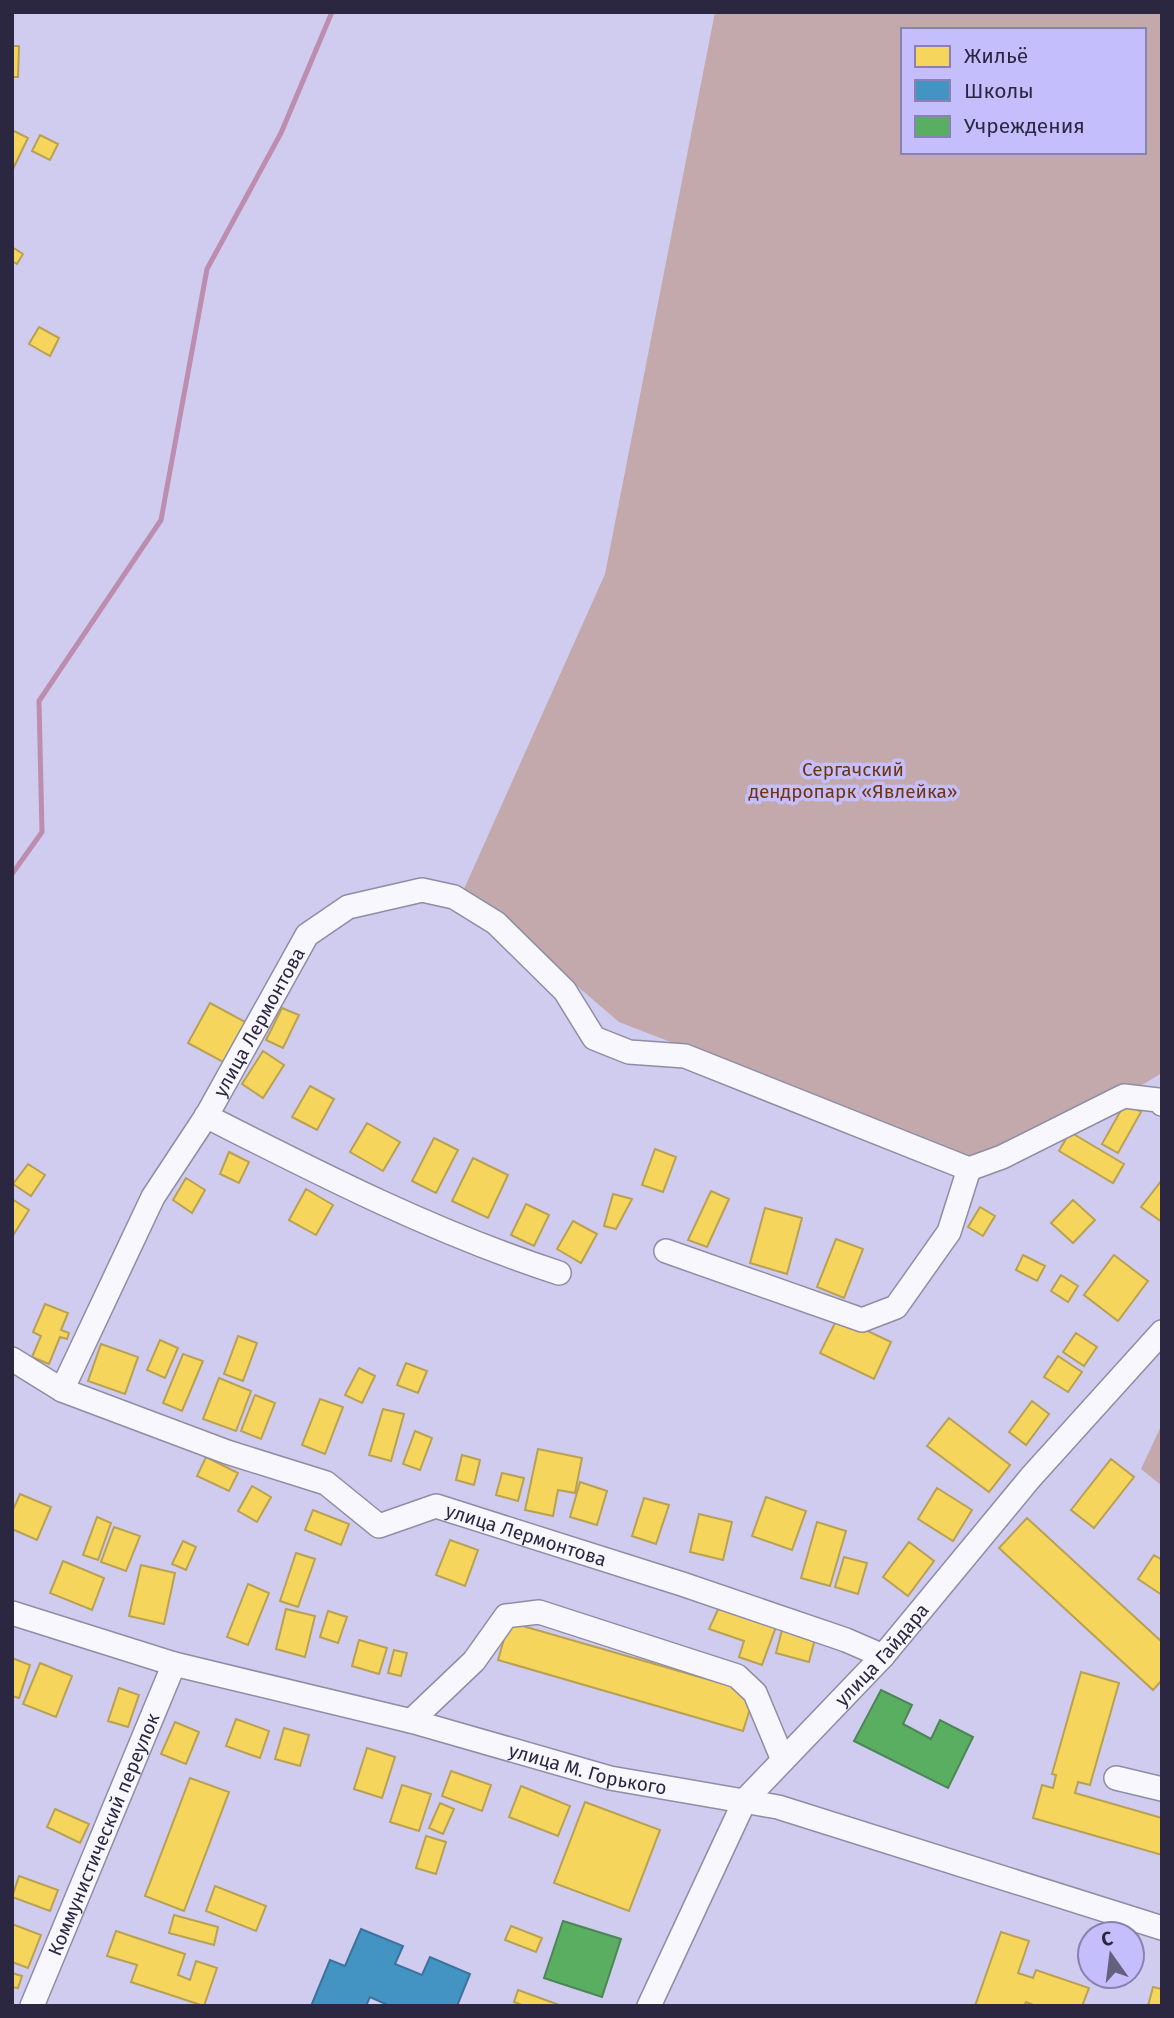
<svg xmlns="http://www.w3.org/2000/svg" width="1174" height="2018" font-family="'Fira Sans',sans-serif">
<rect width="100%" height="100%" fill="#d0ccef"/>
<path fill="#c3a9ab" fill-rule="evenodd" d="M 715,12 L 1162,12 L 1162,1073 L 1000,1170 L 619,1022 L 464,889 L 605,574 ZM 903,30 L 1144,30 L 1144,152 L 903,152 Z
M 1162,1424 L 1162,1486 L 1141,1469 Z"/>
<path fill="#f6d55c" stroke="#b9a154" stroke-width="2" d="M 12,46 L 19,46 L 18,77 L 12,77 Z
M 12,130 L 28,138 L 12,171 Z
M 40,135 L 58,144 L 50,160 L 32,151 Z
M 12,247 L 23,254 L 17,264 L 12,261 Z
M 39,327 L 59,338 L 50,356 L 29,344 Z
M 210,1003 L 247,1023 L 225,1063 L 188,1043 Z
M 282,1008 L 299,1015 L 283,1048 L 266,1040 Z
M 263,1051 L 284,1065 L 263,1098 L 242,1084 Z
M 310,1086 L 334,1099 L 317,1130 L 292,1117 Z
M 1125,1103 L 1141,1112 L 1118,1153 L 1102,1144 Z
M 367,1123 L 400,1142 L 383,1171 L 350,1152 Z
M 1070,1132 L 1124,1164 L 1113,1183 L 1059,1151 Z
M 434,1138 L 458,1150 L 436,1193 L 412,1181 Z
M 655,1149 L 676,1157 L 663,1192 L 642,1185 Z
M 229,1152 L 249,1162 L 239,1183 L 220,1174 Z
M 473,1158 L 508,1175 L 488,1218 L 452,1201 Z
M 28,1164 L 45,1175 L 31,1196 L 13,1184 Z
M 186,1178 L 205,1190 L 192,1213 L 173,1200 Z
M 1162,1180 L 1162,1222 L 1141,1207 Z
M 306,1189 L 333,1205 L 316,1235 L 289,1220 Z
M 711,1191 L 729,1199 L 707,1247 L 688,1240 Z
M 613,1194 L 632,1199 L 616,1229 L 604,1226 Z
M 12,1199 L 29,1210 L 12,1237 Z
M 1073,1200 L 1095,1220 L 1073,1243 L 1051,1223 Z
M 526,1204 L 549,1215 L 534,1246 L 511,1235 Z
M 980,1207 L 995,1216 L 983,1236 L 968,1227 Z
M 765,1208 L 802,1218 L 787,1274 L 750,1263 Z
M 573,1221 L 597,1234 L 581,1263 L 557,1249 Z
M 836,1239 L 863,1249 L 844,1298 L 817,1287 Z
M 1023,1255 L 1045,1266 L 1037,1281 L 1016,1270 Z
M 1114,1255 L 1148,1281 L 1118,1321 L 1084,1295 Z
M 1061,1275 L 1078,1286 L 1068,1302 L 1051,1291 Z
M 45,1304 L 68,1313 L 61,1330 L 69,1333 L 67,1339 L 60,1337 L 49,1364 L 32,1357 L 41,1336 L 33,1332 Z
M 838,1317 L 891,1342 L 874,1379 L 820,1353 Z
M 1076,1333 L 1097,1347 L 1084,1366 L 1063,1352 Z
M 238,1336 L 257,1343 L 243,1381 L 224,1374 Z
M 160,1340 L 178,1348 L 165,1378 L 147,1370 Z
M 101,1344 L 138,1357 L 125,1394 L 88,1381 Z
M 183,1354 L 203,1361 L 182,1411 L 163,1403 Z
M 1058,1356 L 1082,1372 L 1068,1392 L 1044,1377 Z
M 406,1363 L 427,1371 L 418,1393 L 397,1385 Z
M 359,1368 L 375,1376 L 362,1403 L 345,1395 Z
M 219,1378 L 251,1391 L 236,1431 L 203,1419 Z
M 255,1395 L 275,1403 L 261,1439 L 241,1431 Z
M 320,1399 L 343,1407 L 325,1454 L 302,1445 Z
M 1032,1401 L 1049,1414 L 1026,1445 L 1009,1432 Z
M 383,1409 L 404,1414 L 391,1461 L 369,1455 Z
M 949,1418 L 1010,1465 L 989,1492 L 927,1446 Z
M 415,1431 L 432,1438 L 420,1470 L 403,1464 Z
M 538,1449 L 582,1458 L 575,1493 L 558,1490 L 553,1516 L 525,1510 Z
M 462,1455 L 480,1460 L 474,1485 L 456,1480 Z
M 206,1457 L 238,1473 L 229,1491 L 197,1476 Z
M 1111,1459 L 1134,1477 L 1094,1528 L 1071,1510 Z
M 502,1473 L 524,1478 L 518,1501 L 496,1495 Z
M 580,1482 L 607,1491 L 597,1525 L 570,1517 Z
M 252,1486 L 271,1497 L 257,1522 L 238,1511 Z
M 937,1488 L 972,1510 L 953,1541 L 918,1519 Z
M 20,1494 L 51,1507 L 37,1540 L 12,1529 L 12,1512 Z
M 766,1497 L 806,1511 L 792,1550 L 752,1536 Z
M 644,1498 L 669,1505 L 656,1544 L 632,1536 Z
M 313,1510 L 349,1524 L 341,1545 L 305,1530 Z
M 699,1514 L 732,1522 L 723,1560 L 690,1552 Z
M 97,1517 L 111,1523 L 98,1560 L 83,1555 Z
M 1027,1518 L 1162,1642 L 1162,1680 L 1153,1690 L 999,1548 Z
M 817,1522 L 846,1531 L 830,1586 L 801,1578 Z
M 114,1527 L 140,1536 L 126,1571 L 101,1562 Z
M 450,1540 L 478,1550 L 465,1586 L 436,1575 Z
M 183,1541 L 196,1547 L 186,1570 L 172,1564 Z
M 909,1542 L 934,1561 L 908,1596 L 883,1577 Z
M 296,1553 L 315,1559 L 298,1607 L 280,1601 Z
M 1154,1555 L 1162,1560 L 1162,1595 L 1138,1579 Z
M 844,1557 L 867,1563 L 858,1594 L 835,1587 Z
M 63,1561 L 104,1578 L 92,1610 L 50,1593 Z
M 141,1565 L 175,1573 L 164,1624 L 129,1616 Z
M 248,1584 L 269,1593 L 248,1645 L 227,1637 Z
M 721,1603 L 777,1624 L 762,1665 L 739,1657 L 744,1641 L 709,1629 Z
M 286,1609 L 315,1616 L 305,1657 L 276,1649 Z
M 328,1611 L 347,1617 L 338,1643 L 320,1637 Z
M 509,1622 L 755,1693 L 743,1731 L 498,1660 Z
M 783,1626 L 816,1635 L 809,1662 L 776,1653 Z
M 359,1640 L 387,1648 L 379,1674 L 352,1666 Z
M 394,1650 L 407,1653 L 401,1676 L 388,1673 Z
M 12,1658 L 30,1665 L 19,1698 L 12,1696 Z
M 40,1663 L 72,1676 L 56,1717 L 23,1704 Z
M 1081,1672 L 1119,1683 L 1090,1785 L 1078,1782 L 1075,1793 L 1162,1818 L 1162,1855 L 1033,1818 L 1042,1785 L 1053,1788 L 1056,1775 L 1052,1774 Z
M 119,1688 L 139,1695 L 128,1727 L 108,1721 Z
M 236,1719 L 269,1731 L 260,1758 L 226,1746 Z
M 175,1722 L 199,1732 L 186,1764 L 161,1754 Z
M 284,1728 L 309,1735 L 300,1766 L 275,1759 Z
M 367,1748 L 395,1757 L 382,1798 L 354,1789 Z
M 451,1771 L 491,1785 L 482,1811 L 442,1796 Z
M 190,1778 L 229,1792 L 184,1911 L 145,1896 Z
M 402,1785 L 431,1794 L 419,1831 L 390,1822 Z
M 521,1786 L 570,1806 L 558,1836 L 509,1817 Z
M 585,1802 L 660,1830 L 629,1911 L 554,1883 Z
M 440,1803 L 454,1809 L 443,1834 L 429,1828 Z
M 55,1809 L 89,1824 L 80,1843 L 47,1827 Z
M 426,1836 L 446,1842 L 436,1874 L 416,1868 Z
M 19,1876 L 58,1890 L 50,1911 L 12,1897 Z
M 215,1886 L 266,1906 L 256,1931 L 206,1911 Z
M 174,1915 L 218,1927 L 214,1945 L 169,1933 Z
M 12,1924 L 41,1935 L 28,1968 L 12,1962 Z
M 511,1926 L 542,1938 L 536,1952 L 505,1940 Z
M 116,1931 L 185,1954 L 178,1975 L 190,1980 L 196,1961 L 217,1968 L 204,2006 L 131,1982 L 137,1965 L 107,1956 Z
M 1001,1932 L 1029,1941 L 1018,1973 L 1033,1978 L 1036,1970 L 1089,1988 L 1082,2006 L 1036,2006 L 1026,2002 L 1024,2006 L 975,2006 Z
M 12,1973 L 22,1976 L 18,1988 L 12,1987 Z
M 1153,1987 L 1162,1989 L 1162,2006 L 1148,2006 Z
M 518,1990 L 562,2006 L 524,2006 L 514,2002 Z"/>
<path fill="#4393c3" stroke="#3c739c" stroke-width="2" d="M 361,1929 L 403,1946 L 395,1964 L 422,1975 L 430,1957 L 470,1974 L 457,2006 L 390,2006 L 370,1997 L 366,2006 L 311,2006 L 330,1960 L 345,1966 Z"/>
<path fill="#5aae61" stroke="#4c8657" stroke-width="2" d="M 881,1690 L 912,1705 L 903,1724 L 931,1739 L 940,1720 L 973,1737 L 948,1788 L 854,1741 Z
M 563,1921 L 621,1939 L 602,1997 L 544,1978 Z"/>
<g fill="none" stroke-linecap="round" stroke-linejoin="round">
<path stroke="#bc8dae" stroke-width="5" d="M 12,874 L 42,832 L 39,701 L 161,520 L 207,269 L 281,133 L 332,12"/>
<defs>
<g id="minor">
<path d="M 206,1116 C 322,1175 436,1233 559,1273"/>
<path d="M 666,1251 L 862,1320 L 896,1307 L 949,1232 L 969,1169"/>
<path id="s1" d="M 12,1359 L 62,1390 L 227,1452 L 326,1483 L 379,1526 L 436,1506 L 682,1584 L 846,1640 L 883,1656"/>
<path id="s2" d="M 62,1390 L 153,1197 L 207,1115 L 307,935 L 348,907 L 422,890 L 454,897 L 496,923 L 565,991 L 594,1038 L 629,1052 L 685,1056 L 969,1169 L 1002,1157 L 1124,1096 L 1158,1100 L 1162,1104"/>
<path id="s3" d="M 12,1613 L 174,1664 L 411,1721 L 610,1778 L 778,1807 L 1162,1928"/>
<path d="M 411,1721 L 474,1661 L 506,1616 L 539,1612 L 737,1676 L 755,1693 L 783,1760"/>
<path d="M 1116,1778 L 1162,1789"/>
<path id="s4" d="M 32,2006 L 174,1664"/>
<path id="s5" d="M 649,2006 L 745,1800 L 883,1656 L 1031,1477 L 1162,1332"/>
</g>
</defs>
<use href="#minor" stroke="#8f8ca5" stroke-width="26"/>
<use href="#minor" stroke="#f8f7fd" stroke-width="23"/>
</g>
<g text-anchor="middle" dominant-baseline="central" stroke-width="7" stroke-linejoin="round" paint-order="stroke">
<g font-size="19" fill="#6f340a" stroke="#c5befd">
<text x="853" y="769">Сергачский<tspan x="853" dy="22">дендропарк «Явлейка»</tspan></text>
</g>
<g font-size="19" fill="#2b2740" stroke="#c5befd">
<text stroke="none"><textPath href="#s2" startOffset="418">улица Лермонтова</textPath></text>
<text stroke="none"><textPath href="#s1" startOffset="562">улица Лермонтова</textPath></text>
<text stroke="none"><textPath href="#s5" startOffset="427">улица Гайдара</textPath></text>
<text stroke="none"><textPath href="#s3" startOffset="597">улица М. Горького</textPath></text>
<text stroke="none"><textPath href="#s4" startOffset="186">Коммунистический переулок</textPath></text>
</g>
</g>
<rect width="1174" height="2018" fill="none" stroke="#2b2740" stroke-width="28"/>
<rect x="901" y="28" width="245" height="126" fill="#c5befd" stroke="#8782b1" stroke-width="2"/>
<rect x="915" y="46" width="35" height="21" fill="#f6d55c" stroke="#8782b1" stroke-width="2"/>
<text x="964" y="63" font-size="21" fill="#2b2740">Жильё</text>
<rect x="915" y="80" width="35" height="21" fill="#4393c3" stroke="#8782b1" stroke-width="2"/>
<text x="964" y="98" font-size="21" fill="#2b2740">Школы</text>
<rect x="915" y="116" width="35" height="21" fill="#5aae61" stroke="#8782b1" stroke-width="2"/>
<text x="964" y="133" font-size="21" fill="#2b2740">Учреждения</text>
<g transform="translate(1111 1955) rotate(346)"><circle r="33" fill="#c5befd" stroke="#8782b1" stroke-width="2"/>
<path d="M0-5L12 26L0 18L-12 26Z" fill="#65617d"/>
<text y="-10" font-size="19" font-weight="bold" text-anchor="middle" fill="#2b2740">С</text>
</g>
</svg>
